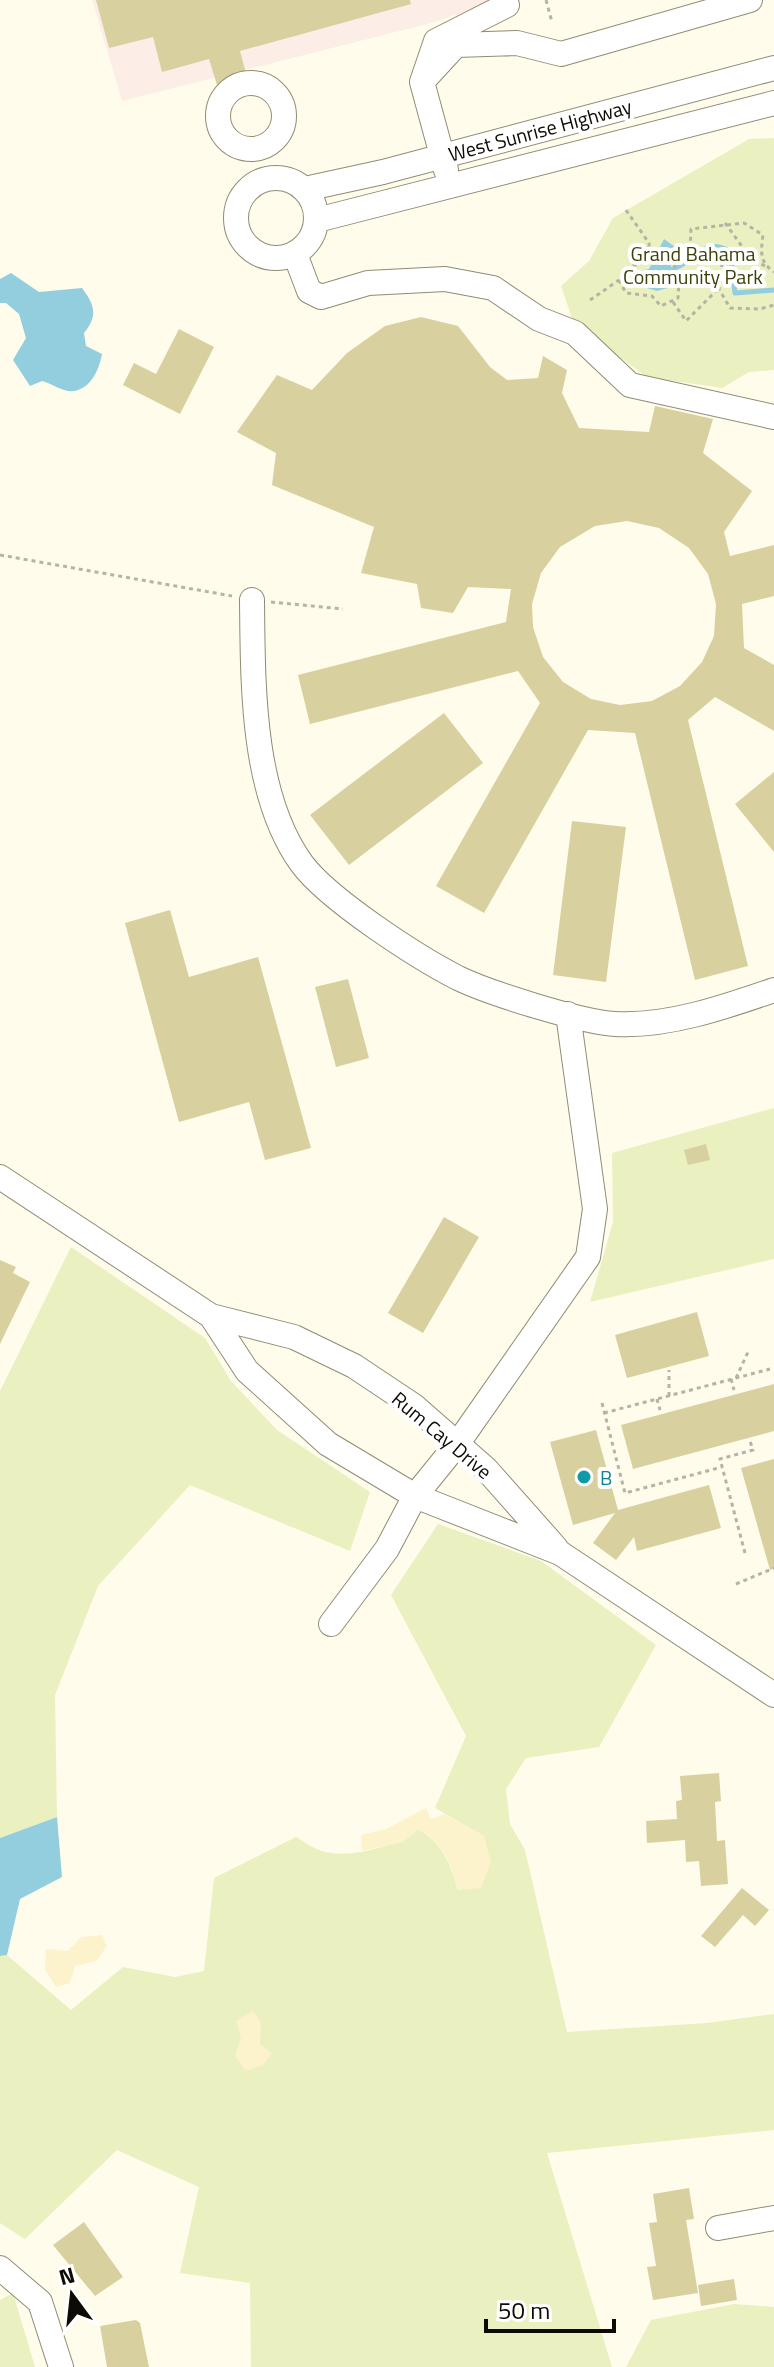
<svg xmlns="http://www.w3.org/2000/svg" width="774" height="2367" font-family="'Titillium Web',sans-serif">
<rect width="100%" height="100%" fill="#fffcec"/>
<path fill="#fceee7" d="M 92,0 L 498,0 L 435,22 L 122,101 Z"/>
<path fill="#eaf0c0" d="M 774,138 L 774,370 L 749,372 L 722,388 L 647,377 L 574,324 L 561,286 L 589,261 L 613,218 L 749,139 Z
M 774,1108 L 774,1259 L 590,1302 L 613,1222 L 612,1153 Z
M 71,1247 L 205,1338 L 231,1381 L 277,1430 L 370,1492 L 350,1551 L 190,1485 L 98,1586 L 55,1695 L 57,1817 L 0,1838 L 0,1391 Z
M 438,1524 L 541,1561 L 656,1645 L 599,1747 L 526,1758 L 506,1789 L 510,1824 L 525,1850 L 567,2032 L 707,2023 L 774,2014 L 774,2130 L 547,2153 L 612,2367 L 251,2367 L 250,2283 L 180,2273 L 199,2187 L 117,2150 L 25,2239 L 0,2223 L 0,1956 L 7,1955 L 71,2010 L 123,1967 L 175,1977 L 204,1971 L 214,1878 L 296,1837 C 303,1841 311,1847 319,1850 C 345,1861 398,1846 418,1829 C 443,1844 450,1863 458,1890 L 484,1836 L 435,1808 L 466,1736 L 391,1595 Z
M 13,2293 L 35,2367 L 0,2367 L 0,2300 Z
M 734,2304 L 774,2307 L 774,2367 L 626,2367 L 651,2320 Z"/>
<path fill="#fcf2cc" d="M 426,1808 L 431,1819 L 445,1814 L 484,1836 L 491,1862 L 481,1888 L 458,1890 C 451,1863 443,1844 419,1829 L 403,1842 L 362,1851 L 361,1835 L 386,1829 Z
M 102,1935 L 107,1946 L 96,1961 L 75,1966 L 70,1983 L 56,1987 L 45,1970 L 46,1949 L 68,1951 L 81,1937 Z
M 253,2011 L 261,2022 L 260,2044 L 272,2053 L 263,2065 L 246,2071 L 235,2056 L 241,2038 L 236,2021 Z"/>
<path fill="#92cedd" d="M 664,239 L 682,252 L 671,263 L 671,287 L 657,291 L 633,284 L 635,272 L 649,269 Z
M 11,273 L 39,292 L 82,288 C 95,305 98,316 84,333 L 86,346 L 102,354 C 99,371 89,393 68,391 C 61,390 50,383 42,381 L 30,386 L 13,360 L 26,338 L 19,314 L 6,303 L 0,303 L 0,279 Z
M 57,1817 L 62,1877 L 20,1899 L 7,1955 L 0,1956 L 0,1838 Z"/>
<g fill="none" stroke-linecap="round" stroke-linejoin="round">
<path stroke="#92cedd" stroke-width="5" d="M 670,270 C 697,263 700,236 730,251 L 735,293 L 774,290"/>
</g>
<path fill="#d8d09f" fill-rule="evenodd" d="M 96,0 L 410,0 L 411,4 L 240,51 L 247,77 L 217,85 L 209,59 L 162,72 L 153,37 L 109,48 Z
M 421,317 L 458,326 L 490,367 L 507,380 L 538,378 L 543,356 L 567,370 L 562,393 L 579,428 L 649,432 L 655,406 L 713,419 L 703,453 L 752,491 L 724,532 L 730,556 L 774,545 L 774,596 L 742,604 L 744,648 L 774,665 L 774,731 L 715,697 L 688,720 L 748,966 L 695,980 L 635,733 L 588,730 L 484,913 L 436,886 L 540,703 L 518,671 L 310,724 L 298,675 L 506,622 L 511,589 L 468,587 L 453,613 L 421,608 L 417,584 L 361,573 L 374,527 L 272,485 L 276,453 L 237,432 L 277,375 L 312,390 L 347,353 L 385,326 ZM 627,521 L 659,528 L 689,548 L 708,574 L 716,604 L 714,636 L 702,662 L 680,686 L 652,701 L 620,705 L 591,699 L 563,682 L 543,657 L 533,627 L 532,604 L 541,573 L 560,547 L 595,526 Z
M 179,329 L 214,347 L 180,414 L 123,385 L 134,363 L 156,374 Z
M 444,713 L 483,763 L 349,865 L 310,815 Z
M 774,772 L 774,852 L 735,804 Z
M 572,821 L 626,827 L 606,982 L 553,975 Z
M 170,910 L 189,977 L 258,957 L 311,1148 L 265,1160 L 249,1102 L 179,1122 L 125,923 Z
M 348,979 L 369,1058 L 336,1067 L 315,987 Z
M 706,1144 L 710,1160 L 688,1165 L 684,1150 Z
M 444,1217 L 479,1237 L 423,1333 L 388,1313 Z
M 0,1260 L 16,1267 L 13,1273 L 30,1282 L 0,1344 Z
M 697,1312 L 709,1356 L 627,1378 L 615,1335 Z
M 774,1384 L 774,1431 L 633,1469 L 621,1425 Z
M 596,1430 L 618,1510 L 709,1485 L 721,1528 L 637,1551 L 634,1537 L 616,1560 L 593,1543 L 615,1513 L 573,1525 L 550,1442 Z
M 774,1459 L 774,1569 L 770,1570 L 741,1468 Z
M 719,1773 L 721,1801 L 715,1802 L 717,1841 L 725,1840 L 728,1884 L 701,1886 L 699,1861 L 686,1862 L 685,1840 L 647,1843 L 646,1821 L 677,1819 L 676,1801 L 682,1800 L 680,1776 Z
M 742,1888 L 769,1910 L 755,1926 L 743,1915 L 715,1947 L 701,1936 Z
M 689,2188 L 694,2219 L 686,2220 L 698,2293 L 653,2300 L 647,2267 L 656,2266 L 649,2223 L 657,2222 L 653,2194 Z
M 84,2222 L 123,2277 L 95,2296 L 53,2245 Z
M 734,2279 L 737,2300 L 701,2306 L 698,2285 Z
M 136,2320 L 140,2323 L 149,2367 L 107,2367 L 100,2326 Z"/>
<g fill="none" stroke-linecap="round" stroke-linejoin="round">
<defs>
<path id="minor" d="M 422,82 L 456,45 L 517,43 L 561,54 L 750,0
M218 116a33 33 0 1 1 66 0a33 33 0 1 1-66 0Z
M 446,170 L 422,82 L 436,41 L 507,5
M236 218a40 40 0 1 1 80 0a40 40 0 1 1-80 0Z
M 305,189 L 383,172 L 774,68
M 317,220 L 774,103
M 295,254 L 309,291 L 321,297 L 368,283 L 445,279 L 493,288 L 539,319 L 575,333 L 630,385 L 774,417
M 252,600 C 253,682 251,794 302,864 C 329,900 417,957 458,978 C 489,993 581,1022 615,1024 C 667,1027 725,1007 774,990
M 0,1177 L 211,1316 L 294,1337 L 354,1366 L 414,1406 L 486,1469 L 556,1548
M 211,1316 L 247,1371 L 328,1444 L 415,1496 L 560,1553 L 774,1695
M 331,1624 L 387,1549 L 415,1496 L 458,1443 L 588,1257 L 595,1209 L 568,1014
M 718,2228 L 774,2218
M 0,2268 L 40,2302 L 61,2367"/>
</defs>
<use href="#minor" stroke="#908c74" stroke-width="26"/>
<path stroke="#b6b3a6" stroke-width="3" stroke-dasharray="4 4" stroke-linecap="butt" d="M 546,0 L 552,22
M 626,210 L 649,243 L 649,262 L 631,266 L 619,280 L 626,293 L 652,296 L 661,306 L 678,298 L 679,281 L 674,264
M 725,223 L 751,259 L 765,266
M 723,255 L 719,289 L 730,308 L 760,309 L 774,305
M 649,262 L 674,264 L 690,251 L 691,229 L 744,223 L 763,235 C 761,251 759,262 774,272
M 590,300 L 619,280
M 673,302 L 686,321 L 718,289
M 0,555 L 232,596
M 271,602 L 343,609
M 736,1378 L 749,1350
M 731,1379 L 734,1390
M 669,1396 L 669,1370
M 657,1399 L 660,1410
M 602,1403 L 625,1493 L 722,1467
M 604,1413 L 770,1369
M 745,1553 L 720,1459 L 753,1450 L 750,1441
M 736,1584 L 774,1568"/>
<use href="#minor" stroke="#fff" stroke-width="24"/>
</g>
<circle fill="#0f9aa8" stroke="#fff" stroke-width="3" cx="584" cy="1477" r="8"/>
<g text-anchor="middle" dominant-baseline="central" stroke-width="8" stroke-linejoin="round" paint-order="stroke">
<g font-size="20" fill="#0d0b04" stroke="#fff">
<text transform="translate(540 130) rotate(-15)">West Sunrise Highway</text>
<text transform="translate(442 1435) rotate(40)">Rum Cay Drive</text>
</g>
<g font-size="20" fill="#3c4006" stroke="#fff">
<text x="693" y="253">Grand Bahama<tspan x="693" dy="23">Community Park</tspan></text>
</g>
<g font-size="20" fill="#0d838f" stroke="#fff" text-anchor="start">
<text x="600" y="1477">B</text>
</g>
</g>
<g transform="translate(72 2295) rotate(345)" stroke="#ffffff" stroke-width="6" paint-order="stroke">
<path d="M0-6L14 30L0 20L-14 30Z" fill="#0d0b04"/>
<text y="-12" font-size="22" font-weight="bold" text-anchor="middle" fill="#0d0b04">N</text>
</g>
<path d="M486 2319v12h128v-12" fill="none" stroke="#0d0b04" stroke-width="4"/>
<text x="498" y="2319" font-size="24" fill="#0d0b04" stroke="#ffffff" stroke-width="6" paint-order="stroke">50 m</text>
</svg>
